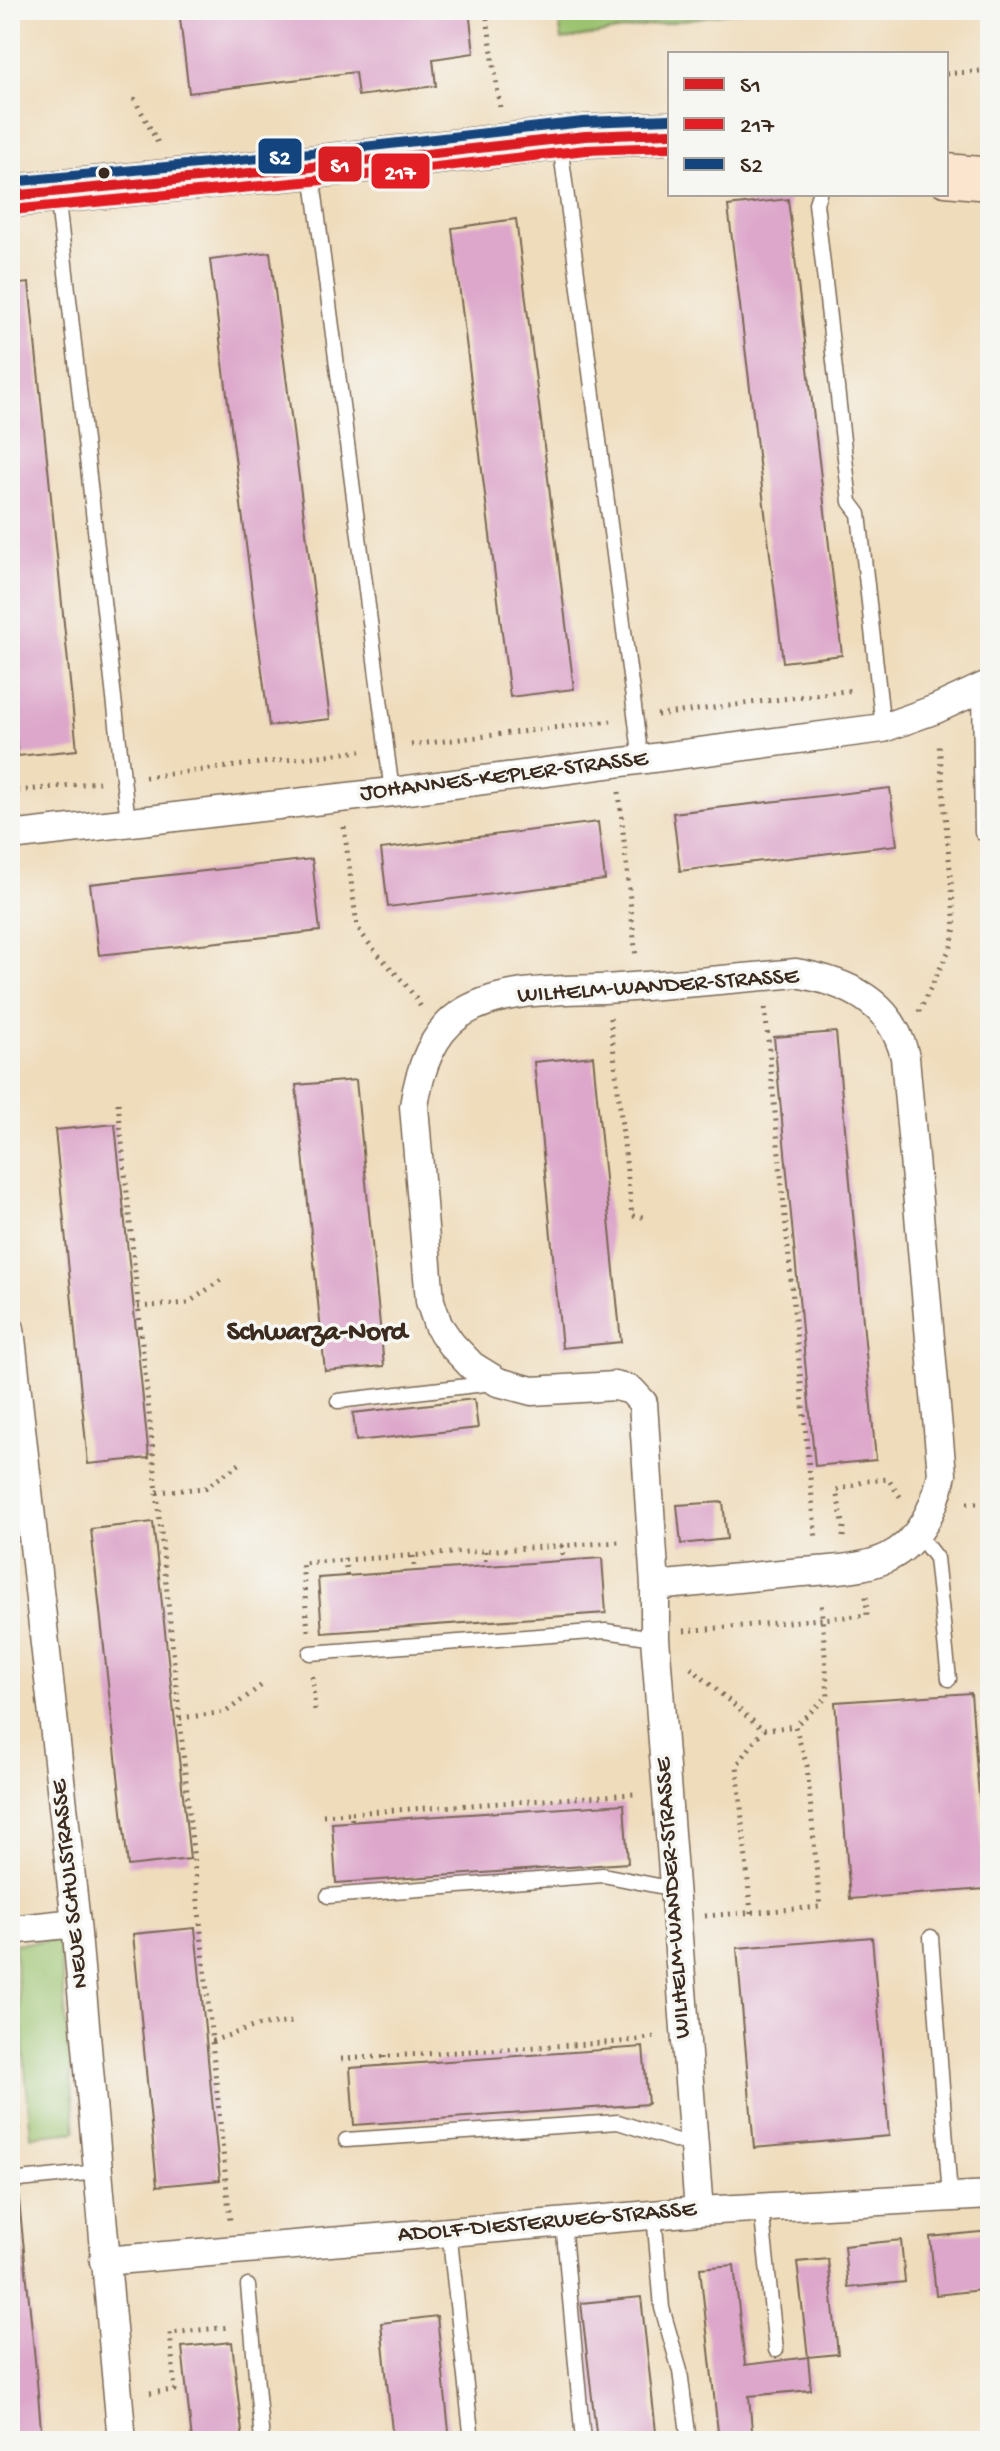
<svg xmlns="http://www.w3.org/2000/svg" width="1000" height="2451" font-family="'Gochi Hand',sans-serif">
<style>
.green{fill:#9bc36f;stroke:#6b7646;stroke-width:2}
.building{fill:#dda7cb}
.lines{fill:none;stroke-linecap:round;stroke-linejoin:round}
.lane-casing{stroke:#7a6855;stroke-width:17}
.street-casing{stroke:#7a6855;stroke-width:31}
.secondary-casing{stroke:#7a6855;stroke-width:45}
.path{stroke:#7a6855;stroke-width:5;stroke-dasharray:2 6;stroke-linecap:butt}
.lane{stroke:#fff;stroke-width:14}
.street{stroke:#fff;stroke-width:28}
.secondary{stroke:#fce5cf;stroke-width:42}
.bus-1-casing{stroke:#f6f6f2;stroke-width:16}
.bus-2-casing{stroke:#f6f6f2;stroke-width:16}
.bus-3-casing{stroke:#f6f6f2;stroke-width:16}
.bus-1{stroke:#da1f24;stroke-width:10}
.bus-2{stroke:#e31e24;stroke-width:10}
.bus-3{stroke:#13447e;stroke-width:10}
.bus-dot{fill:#3b2a1e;stroke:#f6f6f2;stroke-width:3}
.labels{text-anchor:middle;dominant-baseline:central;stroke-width:7;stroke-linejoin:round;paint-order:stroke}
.street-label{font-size:24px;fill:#3b2a1e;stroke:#f6f6f2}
.quarter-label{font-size:28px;font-weight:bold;fill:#3b2a1e;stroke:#f6f6f2}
.line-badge{stroke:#f6f6f2;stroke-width:3}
.badge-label{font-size:22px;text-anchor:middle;font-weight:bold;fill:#fff}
</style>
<rect width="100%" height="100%" fill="#f6f6f2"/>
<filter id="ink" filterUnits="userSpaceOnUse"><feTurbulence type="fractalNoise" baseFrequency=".0125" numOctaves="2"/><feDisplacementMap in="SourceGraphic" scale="16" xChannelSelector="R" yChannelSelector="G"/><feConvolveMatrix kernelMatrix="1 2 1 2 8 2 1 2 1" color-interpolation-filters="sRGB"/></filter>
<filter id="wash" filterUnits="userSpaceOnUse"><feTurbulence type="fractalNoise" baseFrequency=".006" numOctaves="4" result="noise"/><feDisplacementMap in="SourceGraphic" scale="32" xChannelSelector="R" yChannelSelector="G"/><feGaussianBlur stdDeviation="1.8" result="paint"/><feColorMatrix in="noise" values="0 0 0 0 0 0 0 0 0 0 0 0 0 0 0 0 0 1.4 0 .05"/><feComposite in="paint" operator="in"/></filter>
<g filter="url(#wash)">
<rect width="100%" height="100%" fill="#efdcbb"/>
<path class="green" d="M557,10H746L562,40Z
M59,1940L76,2131L31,2136L14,1944Z"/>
<g id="blocks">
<path class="building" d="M179,10H248V14L281,10H469L474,53L433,59L436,86L358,96L355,72L189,93Z
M788,199L842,655L783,662L728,206Z
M516,219L574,689L510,697L452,228Z
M270,252L330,719L269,726L210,260Z
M29,283L77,750L18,756L10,679V285Z
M890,788L897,845L680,871L673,813Z
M598,822L605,880L388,907L381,849Z
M312,859L320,931L99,955L90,884Z
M836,1032L876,1460L815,1466L774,1037Z
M593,1056L621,1342L562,1348L534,1062Z
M356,1080L384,1366L325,1371L296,1085Z
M115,1124L149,1458L88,1464L55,1130Z
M474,1399L478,1428L356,1441L353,1413Z
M723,1502L727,1539L681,1544L677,1505Z
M153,1522L190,1859L128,1866L91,1529Z
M602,1558L606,1613L322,1633L318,1578Z
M971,1693L986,1889L850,1899L835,1702Z
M624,1804L628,1863L336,1883L332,1823Z
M195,1928L220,2180L157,2186L133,1934Z
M872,1937L889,2136L754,2148L737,1948Z
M643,2047L648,2104L354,2125L350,2068Z
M18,2190L36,2370L42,2441H10V2191Z
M990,2231V2289L936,2295L930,2237Z
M901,2240L905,2282L848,2288L844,2246Z
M828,2259L838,2354L808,2357L797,2262Z
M734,2265L745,2365L808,2357L811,2390L749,2396L753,2441H719L700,2268Z
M641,2297L657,2441H597L581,2303Z
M437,2316L450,2441H393L381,2323Z
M232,2342L243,2441H192L182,2347Z"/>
</g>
</g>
<g filter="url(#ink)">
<use href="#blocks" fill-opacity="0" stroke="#7a6855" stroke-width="2"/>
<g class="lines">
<g class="lane-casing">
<path id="lane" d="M560,144L641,760
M312,172L392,792
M57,193L128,822
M819,194L816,203L850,502L859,514L883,728
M980,690L982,833
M338,1401L493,1383
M916,1532L936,1558L949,1679
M310,1653L605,1631L655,1638
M328,1896L603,1875L674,1889
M931,1937L950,2197
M10,2111L12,2129
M346,2140L618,2122L693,2146
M10,2181L97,2172
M761,2207L776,2350
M654,2214L662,2308L680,2371L689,2441
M563,2222L583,2441
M449,2231L472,2441
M248,2286L262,2441"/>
</g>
<g class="street-casing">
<path id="street" d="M10,836L392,792L883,728L936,709L990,684
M10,1329L76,1923L122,2441
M655,1586C704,1581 753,1577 802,1572C827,1570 864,1569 887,1558C919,1543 936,1506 942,1474L905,1057C892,1001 847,982 796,973C737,979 678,984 619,988C568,992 503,985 459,1015C431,1035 419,1073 414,1106L430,1301L438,1325L451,1344L472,1366L498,1382L532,1391L615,1386L631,1390L643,1403L655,1586V1638L699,2211
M10,1930L76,1923
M104,2261L699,2211L990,2195"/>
</g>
<g class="secondary-casing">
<path id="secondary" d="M946,175L990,179
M10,196L312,167L585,136L670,133"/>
</g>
<path class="path" d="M486,10L500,108
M946,74L990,70
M134,98L158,143
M657,715L853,690
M411,745L611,721
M145,777L361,751
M10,792L99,782
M619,792L636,958
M344,827L357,926C375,957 405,977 422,1009
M765,1008L816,1540
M919,1012L951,946L955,927L939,743
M610,1018L632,1216L643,1217
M118,1103L230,2221
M138,1307L188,1303L224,1278
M157,1492L205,1488L242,1462
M967,1503H990
M843,1537L844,1527L836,1491L866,1481L888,1479L901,1498
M562,1545L563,1561
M485,1551L486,1566
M413,1556L415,1571
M347,1576L345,1560L620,1542
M308,1631L302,1563L345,1560
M684,1631L867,1615L866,1596
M691,1668L763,1730L795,1726
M312,1676L315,1711
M180,1718L226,1712L262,1685
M323,1815L351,1813
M352,1820L351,1813L634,1794
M751,1913L737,1765L763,1730
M705,1916L820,1907L807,1766L795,1726L828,1696L821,1601
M212,2041L256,2026L294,2022
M384,2056L385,2065
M341,2059L620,2042L656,2037
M150,2393L175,2390L170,2333L230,2327"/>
<use href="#lane" class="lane"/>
<use href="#street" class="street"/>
<use href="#secondary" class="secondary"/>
<g class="bus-1-casing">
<path id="bus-1" d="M10,196L312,167L585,136L670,133"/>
</g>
<g class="bus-2-casing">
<path id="bus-2" d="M11,210L313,181L586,150L670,147"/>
</g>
<g class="bus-3-casing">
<path id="bus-3" d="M10,182L311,153L583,122L670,119"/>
</g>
<use href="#bus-1" class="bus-1"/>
<use href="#bus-2" class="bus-2"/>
<use href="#bus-3" class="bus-3"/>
</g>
</g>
<circle class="bus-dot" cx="104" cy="173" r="7"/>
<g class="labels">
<g class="street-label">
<text transform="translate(504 777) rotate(-7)">JOHANNES-KEPLER-STRASSE</text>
<text transform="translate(658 987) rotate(-4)">WILHELM-WANDER-STRASSE</text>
<text transform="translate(71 1884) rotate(-96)">NEUE SCHULSTRASSE</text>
<text transform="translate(674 1898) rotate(-94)">WILHELM-WANDER-STRASSE</text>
<text transform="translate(547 2223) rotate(-5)">ADOLF-DIESTERWEG-STRASSE</text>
</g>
<g class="quarter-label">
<text x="317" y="1333">Schwarza-Nord</text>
</g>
</g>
<g class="line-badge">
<rect x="257" y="137" width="46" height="38" rx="8" fill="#13447e"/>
<rect x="317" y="145" width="46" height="38" rx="8" fill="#da1f24"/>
<rect x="370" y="152" width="61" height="38" rx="8" fill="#e31e24"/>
</g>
<g class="badge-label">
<text x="280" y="164">S2</text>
<text x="340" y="172">S1</text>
<text x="400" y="179">217</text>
</g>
<rect width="1000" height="2451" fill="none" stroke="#f6f6f2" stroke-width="40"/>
<rect x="668" y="52" width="280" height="144" fill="#f6f6f2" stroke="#aba49d" stroke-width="2"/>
<rect x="684" y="78" width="40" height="12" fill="#da1f24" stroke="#aba49d" stroke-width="2"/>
<text x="740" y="92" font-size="24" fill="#3b2a1e">S1</text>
<rect x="684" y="118" width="40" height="12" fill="#e31e24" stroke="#aba49d" stroke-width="2"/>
<text x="740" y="132" font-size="24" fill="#3b2a1e">217</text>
<rect x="684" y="158" width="40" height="12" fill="#13447e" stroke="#aba49d" stroke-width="2"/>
<text x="740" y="172" font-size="24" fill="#3b2a1e">S2</text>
</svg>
